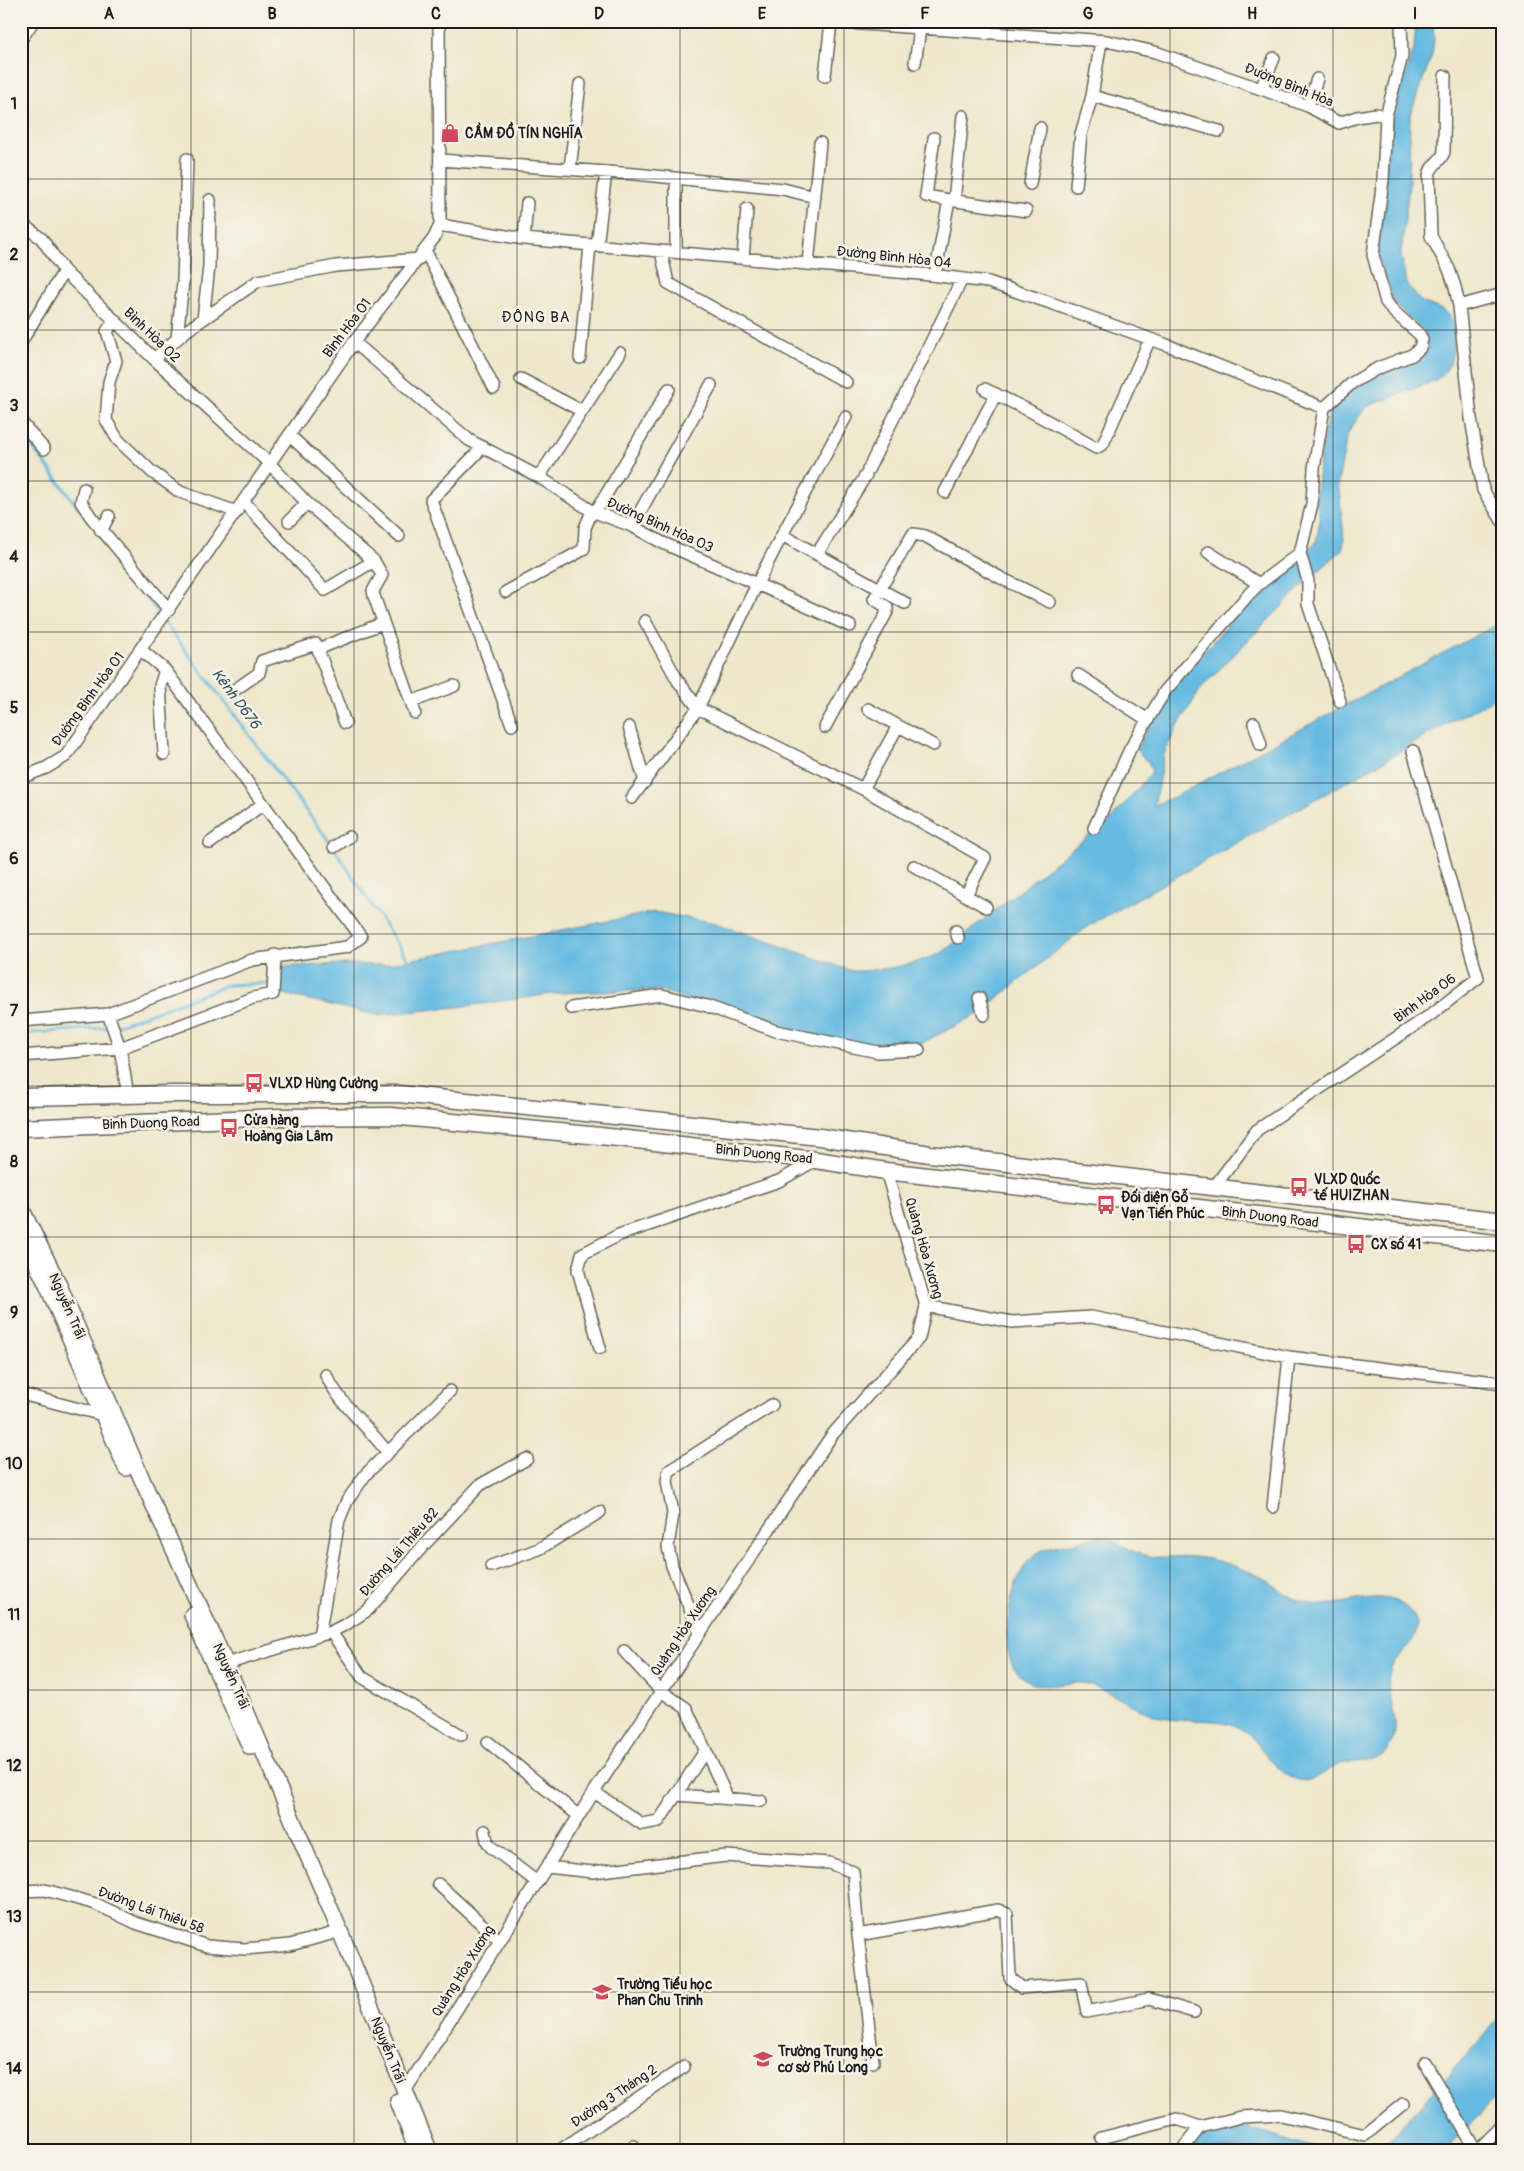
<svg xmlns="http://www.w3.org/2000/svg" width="1524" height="2171" font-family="Pangolin,sans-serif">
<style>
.water{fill:#66bbe2;stroke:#416c7f}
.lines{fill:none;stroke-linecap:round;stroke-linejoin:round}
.stream{stroke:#66bbe2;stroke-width:3}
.minor-casing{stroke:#666359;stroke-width:14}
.major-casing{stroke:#666359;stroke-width:18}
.highway-casing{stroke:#666359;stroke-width:19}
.minor{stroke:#fff;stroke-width:11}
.major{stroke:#fff;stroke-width:15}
.highway{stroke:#fff;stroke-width:16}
.grid{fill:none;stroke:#1c1c1c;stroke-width:1;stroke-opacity:0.55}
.labels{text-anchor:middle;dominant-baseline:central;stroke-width:5;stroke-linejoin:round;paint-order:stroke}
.street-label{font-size:14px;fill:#1c1c1c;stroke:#f7f3e8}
.poi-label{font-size:14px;font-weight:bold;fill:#1c1c1c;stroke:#f7f3e8;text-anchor:start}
.neighbourhood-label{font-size:15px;letter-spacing:1px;fill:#1c1c1c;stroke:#f7f3e8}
.water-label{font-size:15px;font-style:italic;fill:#365461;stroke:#f7f3e8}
.neatline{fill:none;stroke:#1c1c1c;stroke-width:2}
.grid-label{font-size:16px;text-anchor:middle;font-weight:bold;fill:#1c1c1c}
</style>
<rect width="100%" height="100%" fill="#f7f3e8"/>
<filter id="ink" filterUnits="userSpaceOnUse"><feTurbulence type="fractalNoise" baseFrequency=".02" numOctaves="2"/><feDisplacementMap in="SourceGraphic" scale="10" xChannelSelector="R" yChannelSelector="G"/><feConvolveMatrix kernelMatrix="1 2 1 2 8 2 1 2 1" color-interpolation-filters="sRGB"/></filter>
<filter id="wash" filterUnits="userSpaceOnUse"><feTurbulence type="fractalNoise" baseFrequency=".0096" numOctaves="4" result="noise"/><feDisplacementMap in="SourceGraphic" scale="20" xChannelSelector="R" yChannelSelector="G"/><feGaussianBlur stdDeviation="1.12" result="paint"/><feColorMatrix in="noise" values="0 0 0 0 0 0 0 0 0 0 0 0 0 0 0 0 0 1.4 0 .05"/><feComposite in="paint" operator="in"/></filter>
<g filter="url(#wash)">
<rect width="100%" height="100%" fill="#eee7cb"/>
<path class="water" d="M1416,21H1433L1434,40L1432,55L1410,115L1409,184L1401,254L1406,283L1420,301L1442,310L1449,315L1454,325V345L1450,364L1445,372L1436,380L1366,407L1348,432L1338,482L1343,527L1344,543L1341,551L1302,586L1202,687L1177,727L1164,754L1154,805L1174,797L1503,621V694L1439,728L1386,760L1088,926L976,1015L916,1046L878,1048L775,1027L660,990L559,993L467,1006L376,1015L274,992L272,967L349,964L383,965L655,912L716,923L852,971C883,971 915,965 943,952L1097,829L1107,824L1152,772L1149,763L1136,750L1168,692L1263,586L1316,543L1320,519L1316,496L1320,457L1327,420L1335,404L1357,387L1386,372L1417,361L1428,349L1425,332L1395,305L1377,254L1392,115L1414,49Z
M1098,1535C1116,1539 1130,1553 1148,1556C1162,1559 1177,1555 1192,1557C1213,1558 1236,1566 1255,1574C1276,1583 1287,1600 1312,1604C1343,1610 1380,1584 1408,1609C1433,1632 1400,1649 1391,1669C1381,1694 1404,1719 1391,1744C1380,1765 1365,1760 1345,1763C1334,1765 1325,1773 1316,1778C1290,1790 1269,1758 1255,1741C1232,1711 1195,1725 1163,1718C1136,1711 1114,1692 1088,1684C1070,1679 1050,1690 1034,1684C1029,1682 1019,1675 1016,1671C1001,1653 1008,1601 1017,1581C1030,1551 1041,1548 1072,1543C1080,1542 1089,1538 1098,1535Z
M1503,2014V2091L1445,2150H1375L1391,2139Z
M1245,2127L1322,2150H1195L1199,2134L1218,2128Z"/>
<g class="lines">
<path class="stream" d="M21,432L78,507
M101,538L332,845
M335,850L411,964
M21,1034L113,1027L228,985L271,983"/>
</g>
</g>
<g filter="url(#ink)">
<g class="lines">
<g class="minor-casing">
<path id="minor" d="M819,21L1107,41L1155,52L1261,89L1308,106L1339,123L1357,117L1376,114L1386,116L1402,56L1401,21
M986,34L988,21
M915,63L920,29
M825,76L831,22
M1445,76L1444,152C1441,162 1430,165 1429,176L1431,236L1449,269L1455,287L1459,306L1503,294
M1261,89L1274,58
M1092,96L1219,131
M1308,106L1317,79
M934,138L926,196L949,200
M440,160L635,174L783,189L815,197
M570,169L580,84
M1030,184L1040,128
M1076,186L1081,134L1092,96L1101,41
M676,187V252
M954,201L963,116
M21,223L42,239L64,271L154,359L269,463L307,503L374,561
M440,225L524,239L931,275L988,282L1051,303L1167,345L1324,408
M524,239L527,203
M597,246L606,172
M425,250L494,388
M661,251L668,283L846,382
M743,258L747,209
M808,264L820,143
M935,275L949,200L1026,211
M1459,306L1471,418L1483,490L1503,522
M203,319L209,267L210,200
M115,320L107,331L116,361L109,382L106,420L118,440L152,472L180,492L237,512
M177,338L183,282L187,159
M21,342L64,271
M354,342L469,440L539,477L592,511L632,526L663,543L757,584L698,708L632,798
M580,358L590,245
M154,359L186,331L258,281L336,266L419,259
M521,379L582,411
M985,389L1030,411L1096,448L1103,444L1150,339
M21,422L44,449
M289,435L399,536
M483,447L431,500L512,725
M868,470L962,279
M539,477L620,353
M84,489L81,502L91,517L169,610
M945,492L996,394
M244,502L325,590L374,561L382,575L373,591L374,596L415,713
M595,513L669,389
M289,521L307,503
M632,526L711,385
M101,531L109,516
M782,535L846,417
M1208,552L1259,584
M1300,553L1308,581V604L1340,701
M817,554L866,475
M506,592L581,551L584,548L585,528L592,511
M645,621L678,681L698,708L863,789L985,858L966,895
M850,626L757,584L782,535L905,603
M318,649L383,623
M1078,675L1148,720
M236,689L259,673L262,661L316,644L345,723
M411,702L454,686
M868,709L933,745
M1254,723L1261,745
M629,727L645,782
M825,727L887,612V607L874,599L913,534L925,536L1001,578L1050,602
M164,754L160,686L165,670
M21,778L46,768L66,756L354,342L434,238L440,225L439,21
M863,789L898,726
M1094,828L1130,749L1165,691L1249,594L1259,584L1300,553L1312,504L1314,468L1324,408L1352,383L1378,368L1412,355L1420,348L1422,339L1419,334L1394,312L1386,302L1373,255L1383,180L1386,116
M210,843L263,804
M334,847L349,837
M914,866L986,907
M956,931L958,938
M979,998L984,1015
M571,1008L662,995L707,1006L776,1031L878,1052L919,1050
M108,1014L120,1048L128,1095
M21,1021L108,1014L252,960L347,947L361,937L165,670L141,650
M21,1056L120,1048L253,998L273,994L275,955
M1214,1187L1257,1130L1429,1016L1478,978L1413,751
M926,1306L1012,1322L1091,1317L1289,1357L1503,1383
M600,1348L578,1270L582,1254L619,1235L779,1181L816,1160
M326,1375C341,1406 368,1426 388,1453
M21,1394L107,1416
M1273,1507L1289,1357
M491,1566L539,1549L600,1512
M331,1632L362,1677L461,1735
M700,1633L672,1566L668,1547L673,1513L667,1481L669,1471L772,1405
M319,1636L339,1520L347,1501L366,1474L450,1391
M624,1651L661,1691L686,1708L728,1799
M226,1664L331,1632L348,1623L368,1610L423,1546L480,1485L527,1459
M488,1742L579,1816
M594,1792L642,1824L659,1821L705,1751
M676,1795L761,1801
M485,1831L487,1841L491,1847L537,1882
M547,1867L593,1872L726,1856L829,1863L853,1872L858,1935L873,2062
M438,1884L500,1941
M21,1891L45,1890L96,1904L136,1923L207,1946L244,1949L290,1945L331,1934
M858,1935L998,1910L1007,1914L1010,1978L1022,1988L1081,1983L1087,2012L1149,1999L1194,2012
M1425,2063L1476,2150
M402,2096L594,1792L832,1435L919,1338L926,1306L886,1171
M1101,2138L1177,2119L1200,2127
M634,2146L635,2150
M560,2150L684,2067
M1182,2150L1200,2127L1241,2117L1281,2115L1365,2135L1403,2104
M1478,2150L1503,2125"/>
</g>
<g class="major-casing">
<path id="major" d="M21,36L31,21
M21,1208L58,1283L144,1484L226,1664L342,1936L429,2150
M21,1232L47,1285L126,1468
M192,1615L250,1747
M398,2101L417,2150"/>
</g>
<g class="highway-casing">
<path id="highway" d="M21,1097L172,1094H399L820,1137L930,1154L1503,1221
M21,1128L280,1117L391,1116L600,1136L816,1160L886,1171L1503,1244"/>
</g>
<use href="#minor" class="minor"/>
<use href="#major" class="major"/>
<use href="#highway" class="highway"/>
</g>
</g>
<path class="grid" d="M191,21V2150M354,21V2150M517,21V2150M680,21V2150M844,21V2150M1007,21V2150M1170,21V2150M1333,21V2150M21,179H1503M21,330H1503M21,481H1503M21,632H1503M21,783H1503M21,934H1503M21,1086H1503M21,1237H1503M21,1388H1503M21,1539H1503M21,1690H1503M21,1841H1503M21,1992H1503"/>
<defs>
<g id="shop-bare" transform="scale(1.5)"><path d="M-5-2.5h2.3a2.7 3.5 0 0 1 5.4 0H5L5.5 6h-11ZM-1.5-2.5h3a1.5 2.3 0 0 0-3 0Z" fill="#d1495b" stroke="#f7f3e8" stroke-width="2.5" paint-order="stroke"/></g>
<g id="bus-bare" transform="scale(1.5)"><path d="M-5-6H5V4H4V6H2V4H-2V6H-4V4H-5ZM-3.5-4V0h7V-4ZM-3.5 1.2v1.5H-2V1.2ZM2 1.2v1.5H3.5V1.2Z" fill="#d1495b" stroke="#f7f3e8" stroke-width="2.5" paint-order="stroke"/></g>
<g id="school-bare" transform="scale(1.5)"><path d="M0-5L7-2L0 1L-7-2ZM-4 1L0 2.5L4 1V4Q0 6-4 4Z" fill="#d1495b" stroke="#f7f3e8" stroke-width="2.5" paint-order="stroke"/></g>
</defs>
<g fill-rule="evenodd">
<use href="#shop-bare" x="450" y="133"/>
<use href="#bus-bare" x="254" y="1083"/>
<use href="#bus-bare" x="229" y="1128"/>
<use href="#bus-bare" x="1299" y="1187"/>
<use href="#bus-bare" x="1106" y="1205"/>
<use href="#bus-bare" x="1356" y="1244"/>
<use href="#school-bare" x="602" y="1992"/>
<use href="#school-bare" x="763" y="2059"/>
</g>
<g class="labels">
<g class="street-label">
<text transform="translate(1289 85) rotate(22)">Đường Bình Hòa</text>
<text transform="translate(894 257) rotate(6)">Đường Bình Hòa 04</text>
<text transform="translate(347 328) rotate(-53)">Bình Hòa 01</text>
<text transform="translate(152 335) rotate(44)">Bình Hòa 02</text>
<text transform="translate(660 525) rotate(24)">Đường Bình Hòa 03</text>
<text transform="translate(88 699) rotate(-54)">Đường Bình Hòa 01</text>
<text transform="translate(1425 998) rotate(-36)">Bình Hòa 06</text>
<text transform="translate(151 1123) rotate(-2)">Binh Duong Road</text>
<text transform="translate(764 1154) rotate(6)">Binh Duong Road</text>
<text transform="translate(1270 1217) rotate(7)">Binh Duong Road</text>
<text transform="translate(924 1248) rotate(74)">Quảng Hòa Xương</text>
<text transform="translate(67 1306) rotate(66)">Nguyễn Trãi</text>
<text transform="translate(399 1552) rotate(-49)">Đường Lái Thiêu 82</text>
<text transform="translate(683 1631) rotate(-56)">Quảng Hòa Xương</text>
<text transform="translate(231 1676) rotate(66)">Nguyễn Trãi</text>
<text transform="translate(151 1910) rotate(20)">Đường Lái Thiêu 58</text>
<text transform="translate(463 1971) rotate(-58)">Quảng Hòa Xương</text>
<text transform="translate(388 2050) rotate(68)">Nguyễn Trãi</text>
<text transform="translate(614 2096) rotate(-34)">Đường 3 Tháng 2</text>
</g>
<g class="poi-label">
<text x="465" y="133">CẦM ĐỒ TÍN NGHĨA</text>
<text x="269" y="1083">VLXD Hùng Cường</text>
<text x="244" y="1120">Cửa hàng<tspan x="244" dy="16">Hoàng Gia Lâm</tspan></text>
<text x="1314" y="1179">VLXD Quốc<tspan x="1314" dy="16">tế HUIZHAN</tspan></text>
<text x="1121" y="1197">Đối diện Gỗ<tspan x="1121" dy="16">Vạn Tiến Phúc</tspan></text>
<text x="1371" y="1244">CX số 41</text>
<text x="617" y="1984">Trường Tiểu học<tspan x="617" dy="16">Phan Chu Trinh</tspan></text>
<text x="778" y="2051">Trường Trung học<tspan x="778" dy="16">cơ sở Phú Long</tspan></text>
</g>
<g class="neighbourhood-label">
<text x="536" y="317">ĐÔNG BA</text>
</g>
<g class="water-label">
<text transform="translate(236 699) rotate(53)">Kênh D676</text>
</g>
</g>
<rect width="1524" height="2171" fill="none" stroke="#f7f3e8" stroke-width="55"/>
<rect x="28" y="28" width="1468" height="2116" class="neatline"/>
<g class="grid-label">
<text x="109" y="19">A</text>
<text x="272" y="19">B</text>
<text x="436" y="19">C</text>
<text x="599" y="19">D</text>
<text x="762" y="19">E</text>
<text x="925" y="19">F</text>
<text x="1088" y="19">G</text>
<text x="1252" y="19">H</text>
<text x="1415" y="19">I</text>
<text x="14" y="109">1</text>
<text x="14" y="260">2</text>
<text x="14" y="411">3</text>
<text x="14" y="562">4</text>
<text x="14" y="713">5</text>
<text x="14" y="864">6</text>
<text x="14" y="1016">7</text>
<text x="14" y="1167">8</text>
<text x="14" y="1318">9</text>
<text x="14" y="1469">10</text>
<text x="14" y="1620">11</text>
<text x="14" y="1771">12</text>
<text x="14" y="1922">13</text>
<text x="14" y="2074">14</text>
</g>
</svg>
